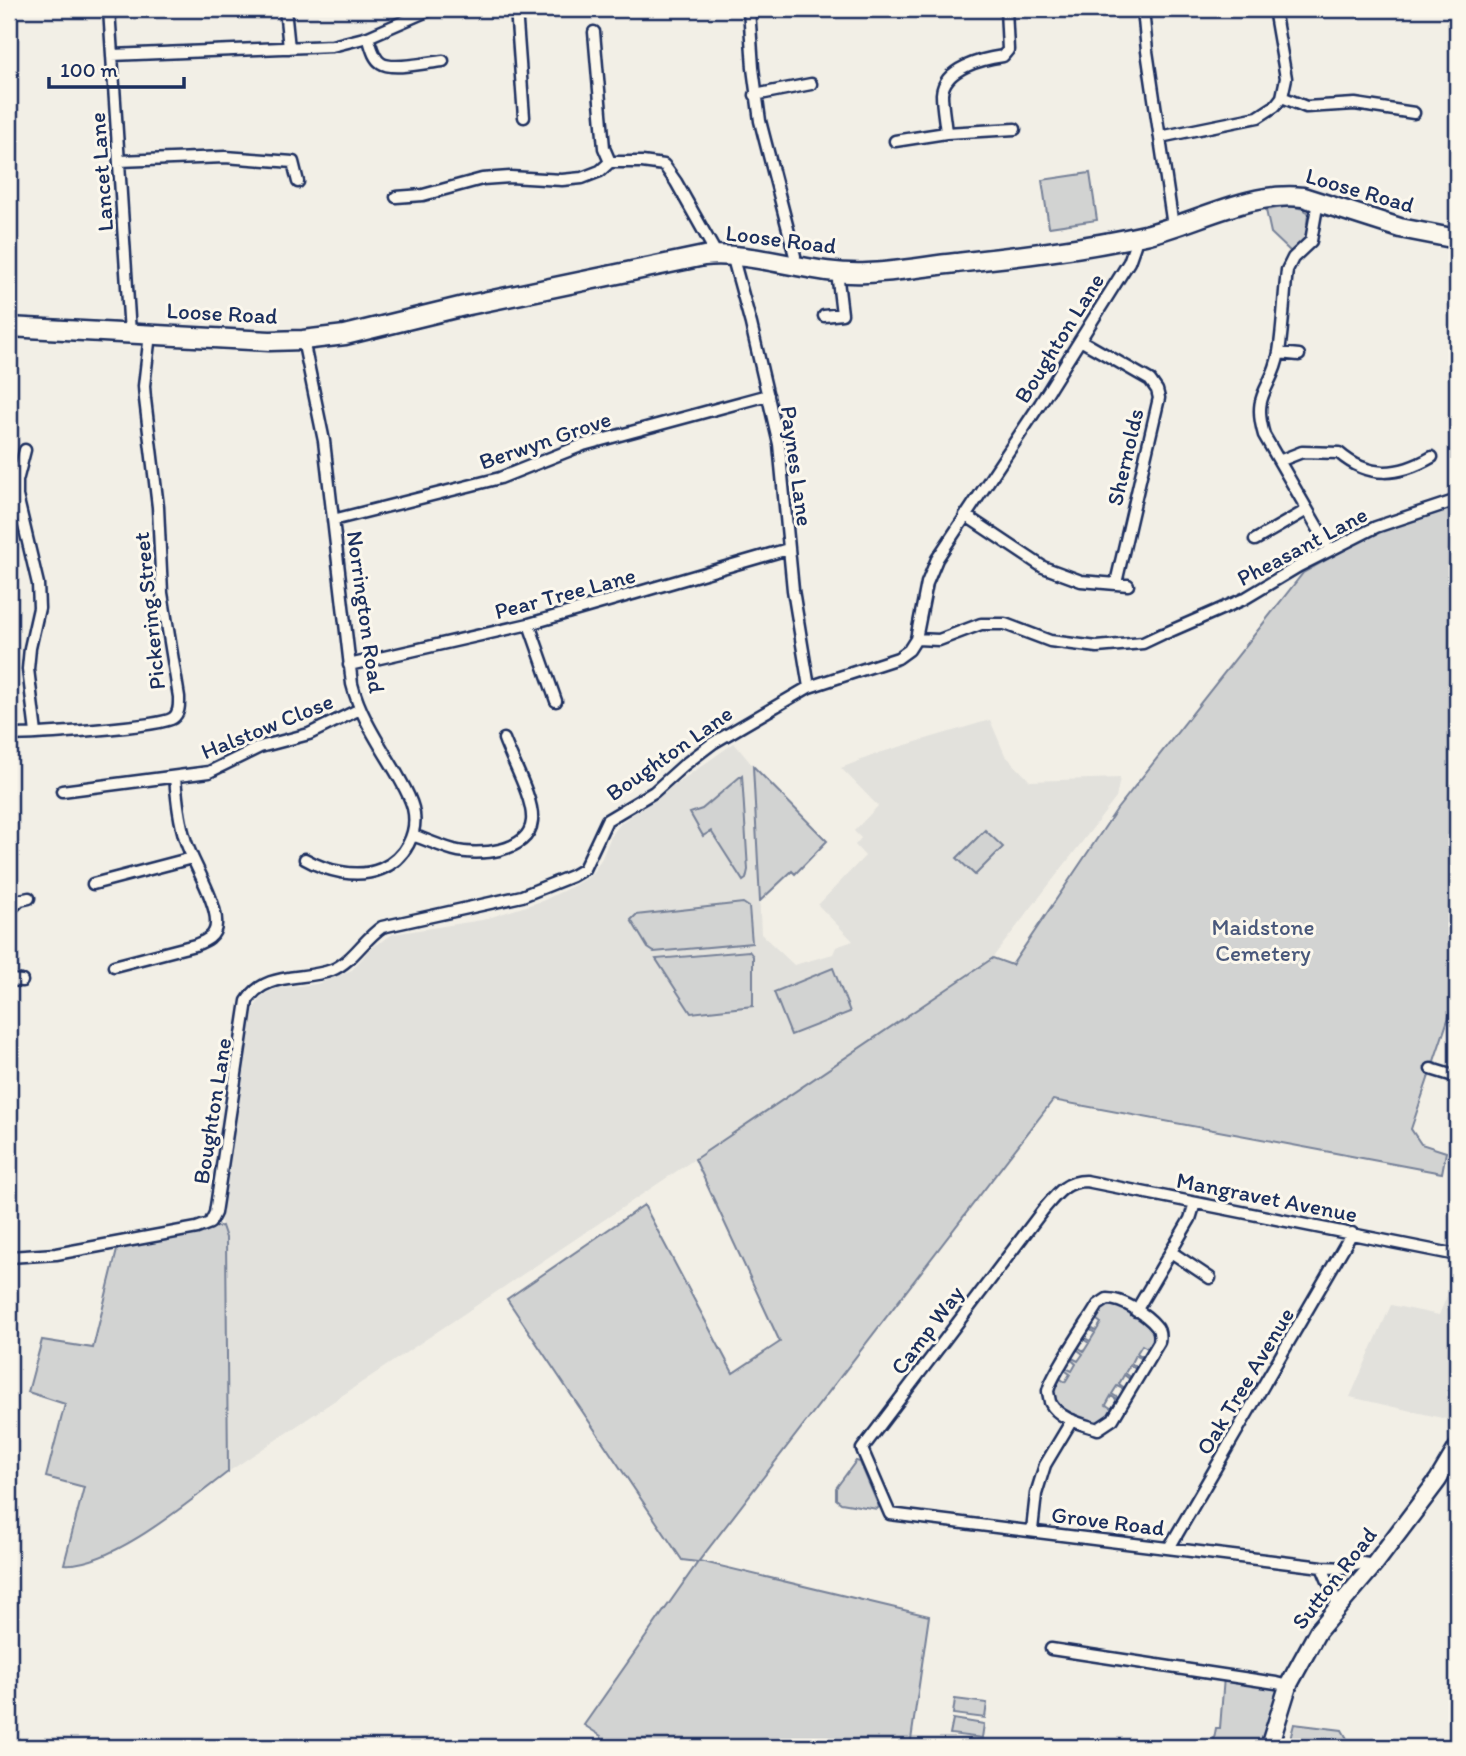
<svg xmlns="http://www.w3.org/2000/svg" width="1466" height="1756" font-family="Itim,sans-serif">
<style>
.built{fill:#e2e1dc}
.green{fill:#d2d3d2;stroke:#768198;stroke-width:2}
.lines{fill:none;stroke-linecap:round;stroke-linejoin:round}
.minor-casing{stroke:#1b2f5e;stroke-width:15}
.primary-casing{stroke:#1b2f5e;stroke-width:21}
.trunk-casing{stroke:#1b2f5e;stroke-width:23}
.minor{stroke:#fbf7ec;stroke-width:10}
.primary{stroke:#fbf7ec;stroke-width:16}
.trunk{stroke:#fbf7ec;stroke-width:18}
.labels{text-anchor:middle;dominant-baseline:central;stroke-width:6;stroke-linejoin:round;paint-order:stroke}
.street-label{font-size:23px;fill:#1b2f5e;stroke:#fbf7ec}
.park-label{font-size:23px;fill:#49587b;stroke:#fbf7ec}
</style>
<rect width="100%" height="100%" fill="#f2efe6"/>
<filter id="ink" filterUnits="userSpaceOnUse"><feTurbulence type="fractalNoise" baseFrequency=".0143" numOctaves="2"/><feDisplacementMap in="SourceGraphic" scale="14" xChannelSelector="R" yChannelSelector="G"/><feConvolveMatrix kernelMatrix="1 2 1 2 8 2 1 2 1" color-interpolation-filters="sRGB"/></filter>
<g filter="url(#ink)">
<path class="built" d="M9,58H12L15,136H9Z
M990,720L1005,755L1030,781L1120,778L1116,798L990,961L228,1472L226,1238L219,1216L229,1123L254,1008L263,995L278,988L317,984L352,970L370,949L393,934L482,920L542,901L573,886L591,875L602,858L611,836L621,823L734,743L753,766L761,934L794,965L833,954L836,947L853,941L818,905L865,856L855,845L861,838L854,831L878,806L841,768L879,753Z
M1457,1272V1414L1455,1421L1350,1397L1391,1305L1439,1315Z"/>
<path class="green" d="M1090,173L1097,220L1049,227L1042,180Z
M1289,206L1304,209L1308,214L1307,223H1311L1303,246L1292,253L1271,233L1266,210Z
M1457,504V993L1411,1129L1421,1144L1446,1152L1442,1173L1053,1100L699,1561L929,1616L910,1747H603L601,1736L584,1725L698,1562L682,1560L507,1299L644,1205L733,1373L780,1342L695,1159L993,958L1012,965L1117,809L1303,573L1378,531Z
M753,766L827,841L795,874L792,871L760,901Z
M742,775L748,870L746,879L743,881L711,831L703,836L690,813L702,809Z
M985,830L1003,847L975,875L957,858Z
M743,903L749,907L752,943L654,952L648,948L631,920L636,915Z
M749,951L753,956V1006L691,1013L656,959Z
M833,968L850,1012L791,1035L774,992Z
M222,1226L226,1238L228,1472C191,1500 111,1568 64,1564L84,1487L46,1477L65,1404L28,1392L42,1340L93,1348L118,1246Z
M1114,1302C1133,1311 1166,1322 1149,1349L1142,1345L1137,1353L1144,1358L1143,1359L1135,1355L1131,1363L1138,1368L1137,1370L1130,1365L1125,1373L1132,1378L1131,1380L1124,1375L1119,1384L1126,1389L1125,1390L1117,1386L1112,1394L1120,1399L1119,1401L1111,1396L1106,1405L1114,1410C1103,1430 1087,1422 1072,1413C1065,1409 1058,1406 1055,1399C1052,1391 1055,1384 1058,1377L1065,1382L1070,1374L1063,1369L1064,1367L1072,1371L1076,1364L1069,1358L1070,1357L1078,1361L1083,1354L1075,1348L1076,1346L1084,1351L1089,1343L1081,1338L1082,1336L1090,1341L1095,1333L1087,1328L1088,1326L1096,1331L1101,1323L1093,1317L1102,1306Z
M856,1461L860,1462L879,1507L877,1509L841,1503L836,1499V1488Z
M1224,1677L1278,1688L1280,1693L1262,1747H1216L1214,1739L1216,1728H1220Z
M955,1699L987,1703L985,1718L953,1714Z
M953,1719L984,1724L982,1738L950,1734Z
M1294,1724L1342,1730L1352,1747H1288Z"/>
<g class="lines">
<g class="minor-casing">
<path id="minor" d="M109,9L130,333
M285,9L289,48
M516,9L524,117
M749,9L753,68L760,121L795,256L793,266
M1143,9L1147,51L1173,226
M594,32L604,148L610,162
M368,37C371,45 373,58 381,63C392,71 429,62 443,61
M112,55L332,46L368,37L432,9
M755,95L811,84
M1282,97L1306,107L1355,104L1414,113
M946,133C945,121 942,107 942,94C944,68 982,59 1003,56L1008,50L1006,9
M1160,137L1258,117L1275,106L1282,97L1286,78L1274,9
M895,141L946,133L1015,129
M119,161L225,157L293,162L298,182
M610,162H642L664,165L676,182L717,255
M396,197L423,195L482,179L510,177L562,180L582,178L600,171L610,162
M1318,201L1311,241L1293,258L1287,270C1284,296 1283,327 1279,352C1273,390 1251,391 1264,435L1326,542
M732,255L751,324L779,444L793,590L809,687
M824,316L842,314L837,272
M303,340L324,441L352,684C360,716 380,745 397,774C403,785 410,796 413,808C419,833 405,859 381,869C357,879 326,871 305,859
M1080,340L1150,380L1157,390L1159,398L1116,583
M1279,353L1299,355
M25,450L17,481V496L38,584L39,608L30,648L28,669L36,733
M1279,461L1302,452L1339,453C1369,479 1399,476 1432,457
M965,515L1043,567L1081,581L1128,585
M333,520L500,478L583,445L768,395
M1255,540L1307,510
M529,624L556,701
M1166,633L1244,599L1299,566L1376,527L1457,500
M916,639L939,640L981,624H1005L1050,641L1097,647L1143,643L1162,634
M349,665L529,624L788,549
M9,735C31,735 161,727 173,718C180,713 179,704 179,697L162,593L158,507L145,399L144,386L150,334
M62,791L209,772L260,747L309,734L360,709
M413,835C426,840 440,846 454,850C477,856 529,853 532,821C534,799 512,761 504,739
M93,884L192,858
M9,911L20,900L29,898
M114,966L195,945C205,941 216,937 216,924C218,904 193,863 186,842C179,821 177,799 175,778
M9,980L22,981
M1431,1069L1457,1077
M1171,1252L1210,1278
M9,1257L56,1254L197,1228L210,1223L215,1213L247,1001C265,971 303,981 332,970C352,962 364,939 382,927L522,896L572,876L584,869L607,820L654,792L684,765L713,743L809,687L898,658L909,650L916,639L927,583L937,559L1040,404L1129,262L1135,245V237
M1107,1299C1123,1299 1146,1314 1156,1326C1160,1330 1160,1336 1159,1342L1113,1419L1098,1429C1082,1424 1058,1419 1050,1402C1050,1401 1048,1393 1048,1391C1051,1375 1088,1322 1098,1305Z
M1136,1311L1190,1219L1195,1203
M1032,1530L1036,1494L1045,1465L1072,1420
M1169,1548L1352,1233
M1374,1565L1362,1563L1346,1568L1322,1567L890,1514L862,1449L1043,1210C1056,1195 1065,1181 1086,1181L1457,1255
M1322,1567L1338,1605
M1051,1649L1276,1683L1288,1686"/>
</g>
<g class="primary-casing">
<path id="primary" d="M1269,1747L1288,1686L1318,1631L1374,1565L1438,1480L1457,1448"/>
</g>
<g class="trunk-casing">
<path id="trunk" d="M9,327L270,341L303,340L345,335L464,306L704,256C758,251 812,276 867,273C896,272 927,266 956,263C1019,256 1083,249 1145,235C1196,223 1249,191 1303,197L1400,228L1457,239"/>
</g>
<use href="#minor" class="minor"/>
<use href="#primary" class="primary"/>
<use href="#trunk" class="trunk"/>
</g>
</g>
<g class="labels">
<g class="street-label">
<text transform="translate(101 172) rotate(-94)">Lancet Lane</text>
<text transform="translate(1360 190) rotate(16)">Loose Road</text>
<text transform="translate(781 239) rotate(7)">Loose Road</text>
<text transform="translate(222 313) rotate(3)">Loose Road</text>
<text transform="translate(1059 338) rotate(-58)">Boughton Lane</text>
<text transform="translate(545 440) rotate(-19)">Berwyn Grove</text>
<text transform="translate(1125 457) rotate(-77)">Shernolds</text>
<text transform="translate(797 466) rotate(82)">Paynes Lane</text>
<text transform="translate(1302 546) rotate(-28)">Pheasant Lane</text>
<text transform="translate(565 593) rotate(-15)">Pear Tree Lane</text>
<text transform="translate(149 611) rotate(-96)">Pickering Street</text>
<text transform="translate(366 612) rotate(82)">Norrington Road</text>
<text transform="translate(267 726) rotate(-22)">Halstow Close</text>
<text transform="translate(669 753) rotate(-35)">Boughton Lane</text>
<text transform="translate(212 1111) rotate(-81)">Boughton Lane</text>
<text transform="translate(1267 1197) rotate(11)">Mangravet Avenue</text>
<text transform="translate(927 1330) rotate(-53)">Camp Way</text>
<text transform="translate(1245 1381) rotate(-59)">Oak Tree Avenue</text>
<text transform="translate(1108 1521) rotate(7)">Grove Road</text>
<text transform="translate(1334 1578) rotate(-52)">Sutton Road</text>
</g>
<g class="park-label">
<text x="1263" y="927">Maidstone<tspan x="1263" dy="26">Cemetery</tspan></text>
</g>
</g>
<rect width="1466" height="1756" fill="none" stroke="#fbf7ec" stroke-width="35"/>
<rect x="18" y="18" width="1431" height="1721" fill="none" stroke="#1b2f5e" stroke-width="2.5" filter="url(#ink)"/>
<path d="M49 77v10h135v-10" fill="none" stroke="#1b2f5e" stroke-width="3.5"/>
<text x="60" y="77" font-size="21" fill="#1b2f5e" stroke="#fbf7ec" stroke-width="5" paint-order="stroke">100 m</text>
</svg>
